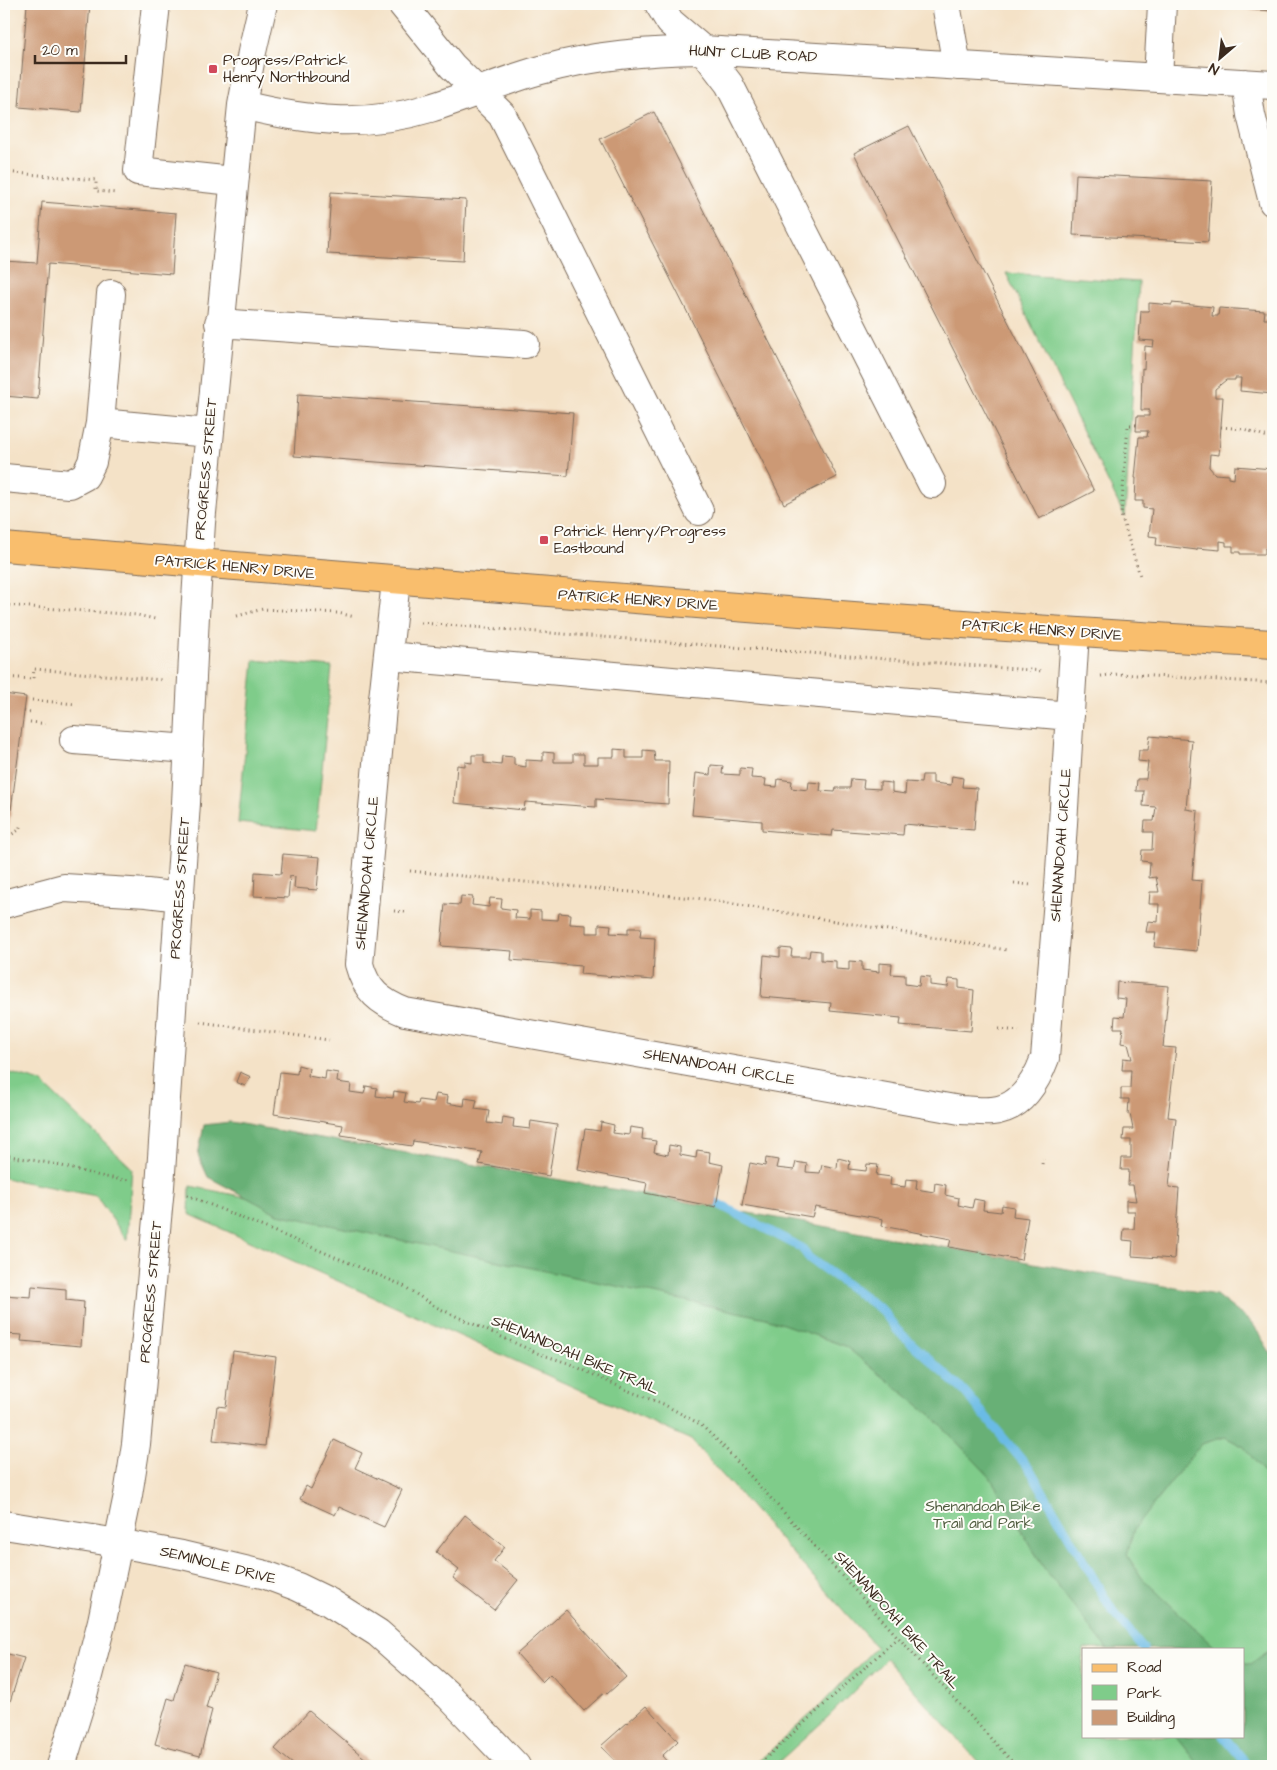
<svg xmlns="http://www.w3.org/2000/svg" width="1277" height="1770" font-family="'Architects Daughter',sans-serif">
<style>
.green{fill:#7fcc8a;stroke:#5d7b54;fill-rule:evenodd}
.forest{fill:#67b076;stroke:#516d4a}
.lines{fill:none;stroke-linecap:round;stroke-linejoin:round}
.stream{stroke:#6abbe5;stroke-width:9}
.building{fill:#cc9975}
.minor-casing{stroke:#7c6a59;stroke-width:30}
.major-casing{stroke:#7c6a59;stroke-width:30}
.path{stroke:#7c6a59;stroke-width:3;stroke-dasharray:1 4;stroke-linecap:butt}
.minor{stroke:#fff;stroke-width:28}
.major{stroke:#f9be6d;stroke-width:28}
.poi-dot{fill:#d1495b;stroke:#fdfcf7;stroke-width:2}
.labels{text-anchor:middle;dominant-baseline:central;stroke-width:4;stroke-linejoin:round;paint-order:stroke}
.street-label{font-size:15px;fill:#3b2a1e;stroke:#fdfcf7}
.poi-label{font-size:15px;fill:#3b2a1e;stroke:#fdfcf7;text-anchor:start}
.park-label{font-size:15px;fill:#4f5b3e;stroke:#fdfcf7}
</style>
<rect width="100%" height="100%" fill="#fdfcf7"/>
<filter id="ink" filterUnits="userSpaceOnUse"><feTurbulence type="fractalNoise" baseFrequency=".02" numOctaves="2"/><feDisplacementMap in="SourceGraphic" scale="10" xChannelSelector="R" yChannelSelector="G"/><feConvolveMatrix kernelMatrix="1 2 1 2 8 2 1 2 1" color-interpolation-filters="sRGB"/></filter>
<filter id="wash" filterUnits="userSpaceOnUse"><feTurbulence type="fractalNoise" baseFrequency=".0096" numOctaves="4" result="noise"/><feDisplacementMap in="SourceGraphic" scale="20" xChannelSelector="R" yChannelSelector="G"/><feGaussianBlur stdDeviation="1.12" result="paint"/><feColorMatrix in="noise" values="0 0 0 0 0 0 0 0 0 0 0 0 0 0 0 0 0 1.4 0 .05"/><feComposite in="paint" operator="in"/></filter>
<g filter="url(#wash)">
<rect width="100%" height="100%" fill="#f4e2c7"/>
<path class="green" d="M1006,273L1139,282L1125,517Z
M254,660L332,667L316,831L238,823Z
M4,1071L41,1082L132,1168L127,1240L96,1196L4,1178Z
M190,1186L1236,1394L1273,1451V1766H982L886,1659L829,1716L774,1766H753L820,1706L876,1647L691,1440L189,1214ZM1083,1649H1243V1736H1083Z"/>
<path class="forest" d="M230,1122L1216,1295L1253,1324L1273,1357V1484L1244,1447L1225,1437L1201,1444L1134,1529L1127,1555L1142,1578L1217,1649H1107L1045,1570L990,1477L932,1416L845,1346L766,1318L278,1214L208,1177L198,1155L204,1125Z
M1273,1648V1766H1199L1175,1736H1243V1662L1250,1664Z"/>
<g class="lines">
<path class="stream" d="M707,1198L802,1248L809,1258L882,1310L897,1330L965,1392L1031,1471L1112,1610L1144,1649
M1223,1736L1249,1766"/>
</g>
<g id="blocks">
<path class="building" d="M27,4H90L81,112L19,107Z
M1243,4H1273V11L1243,9Z
M654,112L837,477L784,504L600,139Z
M909,126L1094,491L1039,519L854,153Z
M1076,174L1212,181L1208,242L1073,235Z
M331,192L466,200L463,261L327,254Z
M42,202L176,213L172,274L48,264L38,399L4,396V261L37,263Z
M1149,303L1172,305V303L1213,307L1212,316H1218L1219,308L1265,311L1264,319H1270L1271,311H1273V394L1240,391L1241,378H1235V380H1226L1215,389V397H1223L1219,455L1210,454L1209,467L1215,474L1229,475V478L1234,479L1235,466L1273,469V549L1265,548V554H1240V552H1233V546H1226V542L1220,541V550L1197,548V550L1156,545L1157,537L1149,536L1152,509L1143,508V501H1135L1136,478H1135L1139,437H1147L1148,431H1136L1137,416H1149V410H1141L1142,368L1144,369L1145,346L1153,347L1154,341L1139,340L1141,311H1149Z
M298,394L573,413L568,476L294,456Z
M4,694L26,697L8,833H4Z
M1150,736L1192,740L1186,809L1198,811L1192,880L1202,881L1197,951L1154,947L1156,932H1146L1148,921L1158,922L1159,904H1149L1150,892H1159L1156,877L1149,878L1150,862L1141,861L1142,850H1152L1153,832H1144L1145,821H1154L1156,807L1143,806L1144,791H1136L1137,779H1146L1148,762L1138,761L1139,750H1148Z
M614,749L626,750V758H643V750L654,751L655,761H669L668,804L596,799V807L525,802L524,810L454,803L457,765L465,766V762L472,763V755H484V763L501,765L502,756L514,757V765L526,767V760L543,761V752L554,753V762H573V754H584V764H598V757H614Z
M711,765L723,766L722,774L740,775V768L752,769L751,778L766,779L765,786L777,787L778,779L792,781L791,788L808,790L809,782L821,783L820,791L835,792L836,788H850L851,779L864,780L863,788L880,789V782L892,783V792L905,794L906,782L921,783L922,775H933V783L951,785L952,776L963,778L962,787L977,788L974,830L904,824L903,835L833,830L832,836L762,830V821L692,815L696,773L710,775Z
M283,854L320,857L317,890L294,888L295,877L290,876L288,898L254,896L255,872L281,874Z
M461,896L473,897L472,905L489,907L490,898L502,899L501,908L516,910L515,918L530,919V910L541,911V919L558,920L559,913L571,914L570,924L586,925V933H599V924L611,925L610,933L628,934V928H641L640,937L655,938L653,980L580,974L581,966L511,960L512,951L441,946L445,904L460,905Z
M780,948L792,949L791,957H809L810,950L821,951V960L836,961V969L849,970V961L862,962V970L879,972V963L892,964L891,974L905,975V984L919,986L920,976L930,977V985L948,987L949,979L959,980V988L974,990L971,1031L900,1025L901,1018L830,1011L831,1003L761,997L764,955L780,957Z
M1117,982L1169,986L1163,1047L1176,1048L1168,1117L1176,1118L1169,1187L1179,1188L1174,1259L1132,1256L1133,1241L1123,1240L1124,1229H1134L1135,1211H1126V1200L1136,1201L1133,1185H1128L1129,1170H1121L1122,1158H1131V1140H1123L1124,1129H1133L1130,1114L1128,1115L1129,1099H1121V1088H1130L1131,1070H1122L1123,1058L1132,1059L1128,1044L1121,1043L1123,1028H1114L1115,1016L1124,1017L1126,999L1116,998Z
M298,1065L309,1068L308,1076L325,1079L326,1071L338,1073L337,1082L351,1084L350,1092L364,1094L366,1086L377,1088L376,1096L393,1098L394,1091L406,1093L404,1102L418,1104L419,1100L434,1102L436,1094L448,1096L447,1103L464,1106L465,1098L477,1100L475,1109L489,1111L487,1123L502,1125L503,1117L514,1119L513,1127L530,1129L531,1121L557,1125L549,1176L479,1164L482,1152L413,1141L412,1146L341,1135L343,1125L274,1114L280,1072L297,1074Z
M240,1072L251,1077L245,1086L236,1082Z
M601,1122L614,1125L613,1133L629,1135L630,1127L643,1129L642,1139L656,1141L654,1152L668,1155L669,1145L680,1147V1155L696,1158L697,1150L710,1152L709,1162L723,1165L716,1207L645,1193L647,1183L578,1170L585,1129L600,1131Z
M766,1158L778,1160L776,1168L794,1170L796,1162L807,1164L806,1172L820,1173L822,1165L837,1168L838,1158L850,1161L849,1169L866,1171L867,1164L878,1165L876,1175L891,1177L890,1185L905,1187L906,1179L917,1180L916,1189L934,1192L935,1183L946,1185L945,1195L959,1198L958,1205L972,1208L974,1199L984,1201L983,1210L1001,1212L1002,1205L1014,1207L1013,1216L1028,1218L1021,1260L949,1247L951,1239L882,1226L883,1219L815,1207L812,1217L742,1205L750,1163L765,1166Z
M32,1286L66,1289V1300L84,1302L81,1346L21,1341L22,1335L4,1334V1295L31,1297Z
M233,1351L276,1357L265,1446L213,1440L217,1406L226,1407Z
M334,1440L362,1453L355,1468L402,1490L384,1527L339,1507L335,1515L300,1499L306,1486L311,1489Z
M465,1515L505,1547L494,1561L518,1580L494,1610L453,1578L459,1570L436,1552Z
M566,1610L626,1677L607,1694L605,1692L584,1711L550,1674L542,1682L517,1654Z
M4,1653L24,1658L6,1714L4,1713Z
M185,1663L216,1672L206,1708L212,1710L200,1756L155,1744L168,1698L174,1700Z
M646,1706L678,1741L662,1756L671,1766H620L601,1746Z
M309,1711L374,1766H295L275,1749Z"/>
</g>
</g>
<g filter="url(#ink)">
<use href="#blocks" fill-opacity="0" stroke="#7c6a59" stroke-width="1"/>
<g class="lines">
<g class="minor-casing">
<path id="minor" d="M156,4L138,171L233,181
M402,4L452,66L502,115L699,511
M659,4L670,22L703,50L729,84L932,484
M946,4L957,66
M1158,78L1162,4
M1246,83L1251,115L1273,202
M242,105C307,121 364,128 430,108C467,97 503,80 541,70C594,55 648,51 703,50L1273,85
M219,323L525,344
M100,423L209,433
M4,478L70,484L85,476L92,462L100,423L111,294
M396,581L382,708L359,964C366,991 380,1002 405,1012L960,1110C970,1110 982,1112 992,1111C1020,1109 1036,1082 1045,1058L1059,887L1075,633
M388,656L1070,716
M74,740L189,749
M4,904L64,888L147,893L180,897
M4,1525L118,1543L182,1555L266,1575L298,1587L329,1602L378,1633L449,1696L516,1766
M61,1766L83,1695L102,1621L128,1495L136,1444L160,1187L186,803L195,615L201,523L242,105L252,52L263,4"/>
</g>
<g class="major-casing">
<path id="major" d="M4,547C427,581 849,620 1273,644"/>
</g>
<path class="path" d="M4,172L96,180V191L117,193
M1136,425H1128L1121,515L1140,576
M1221,427L1244,429L1265,436H1273
M4,605L137,615L155,619
M237,616L263,609L338,613L355,617
M421,623L1043,671
M1101,676L1119,674L1273,683
M4,677L33,679L34,669L162,680
M32,700L76,704
M24,711L31,712
M30,722L49,724
M4,839L19,830L21,824
M410,871L704,899L1007,950
M1014,883L1031,885
M394,911L406,912
M200,1022L329,1040
M999,1029L1019,1031
M4,1155L54,1164L100,1176L130,1181
M1042,1164L1043,1159
M187,1195L402,1285L436,1307L537,1353L568,1363L629,1391L663,1404L700,1424L722,1445L1016,1766
M757,1766L897,1638"/>
<use href="#minor" class="minor"/>
<use href="#major" class="major"/>
</g>
</g>
<g class="poi-dot">
<rect x="208" y="64" width="10" height="10" rx="2.5"/>
<rect x="539" y="535" width="10" height="10" rx="2.5"/>
</g>
<g class="labels">
<g class="street-label">
<text transform="translate(753 54) rotate(3)">HUNT CLUB ROAD</text>
<text transform="translate(206 469) rotate(-85)">PROGRESS STREET</text>
<text transform="translate(235 567) rotate(5)">PATRICK HENRY DRIVE</text>
<text transform="translate(638 600) rotate(4)">PATRICK HENRY DRIVE</text>
<text transform="translate(1042 630) rotate(4)">PATRICK HENRY DRIVE</text>
<text transform="translate(1061 845) rotate(-86)">SHENANDOAH CIRCLE</text>
<text transform="translate(367 873) rotate(-85)">SHENANDOAH CIRCLE</text>
<text transform="translate(180 888) rotate(-86)">PROGRESS STREET</text>
<text transform="translate(719 1067) rotate(10)">SHENANDOAH CIRCLE</text>
<text transform="translate(151 1292) rotate(-85)">PROGRESS STREET</text>
<text transform="translate(575 1355) rotate(23)">SHENANDOAH BIKE TRAIL</text>
<text transform="translate(218 1565) rotate(14)">SEMINOLE DRIVE</text>
<text transform="translate(897 1620) rotate(48)">SHENANDOAH BIKE TRAIL</text>
</g>
<g class="poi-label">
<text x="223" y="60">Progress/Patrick<tspan x="223" dy="17">Henry Northbound</tspan></text>
<text x="554" y="531">Patrick Henry/Progress<tspan x="554" dy="17">Eastbound</tspan></text>
</g>
<g class="park-label">
<text x="983" y="1506">Shenandoah Bike<tspan x="983" dy="17">Trail and Park</tspan></text>
</g>
</g>
<rect width="1277" height="1770" fill="none" stroke="#fdfcf7" stroke-width="20"/>
<rect x="1082" y="1648" width="162" height="90" fill="#fdfcf7" stroke="#afa8a0"/>
<rect x="1092" y="1664" width="25" height="8" fill="#f9be6d" stroke="#afa8a0"/>
<text x="1127" y="1672" font-size="15" fill="#3b2a1e">Road</text>
<rect x="1092" y="1685" width="25" height="15" fill="#7fcc8a" stroke="#afa8a0"/>
<text x="1127" y="1698" font-size="15" fill="#3b2a1e">Park</text>
<rect x="1092" y="1710" width="25" height="15" fill="#cc9975" stroke="#afa8a0"/>
<text x="1127" y="1722" font-size="15" fill="#3b2a1e">Building</text>
<g transform="translate(1220 58) rotate(208)" stroke="#fdfcf7" stroke-width="4" paint-order="stroke">
<path d="M0-4L9 19L0 12L-9 19Z" fill="#3b2a1e"/>
<text y="-8" font-size="14" font-weight="bold" text-anchor="middle" fill="#3b2a1e">N</text>
</g>
<path d="M35 55v8h91v-8" fill="none" stroke="#3b2a1e" stroke-width="2.5"/>
<text x="42" y="55" font-size="15" fill="#3b2a1e" stroke="#fdfcf7" stroke-width="4" paint-order="stroke">20 m</text>
</svg>
